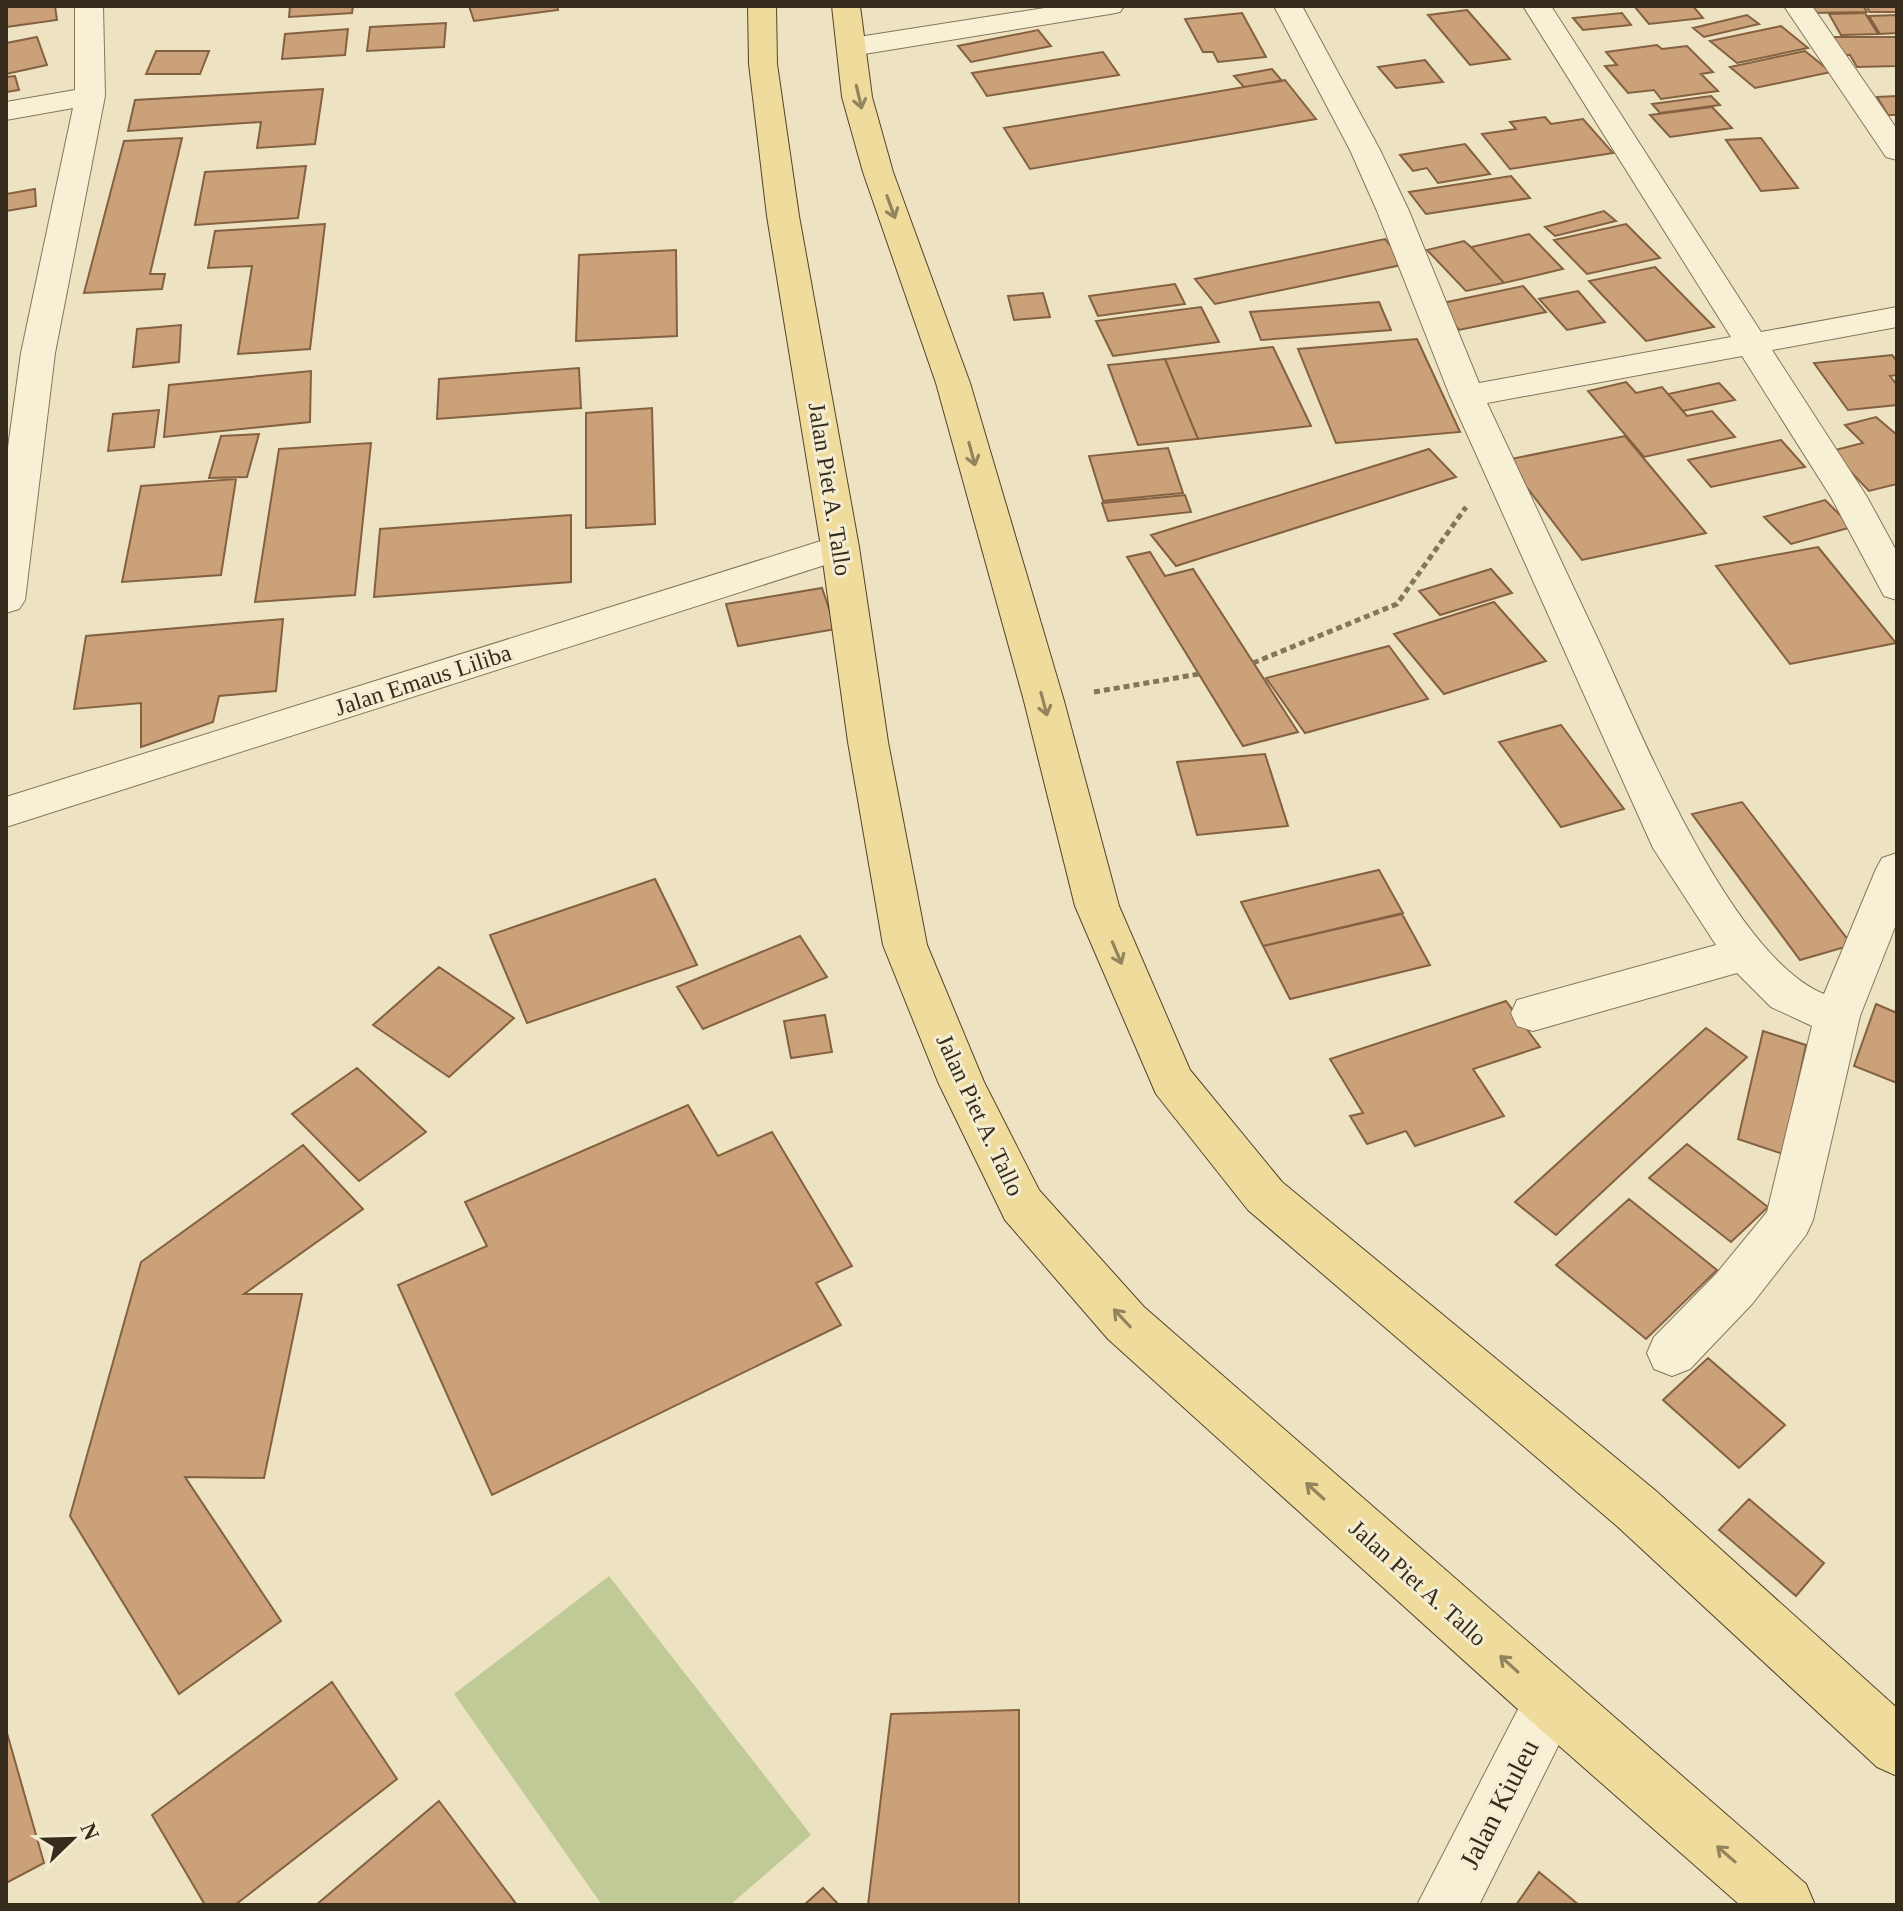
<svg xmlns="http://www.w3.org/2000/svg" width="1903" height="1911" font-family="'Times New Roman',serif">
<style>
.green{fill:#c0ca97}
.building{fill:#caa179;stroke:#846141;stroke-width:2}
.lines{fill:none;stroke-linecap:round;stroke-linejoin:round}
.minor-casing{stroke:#86755a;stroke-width:2}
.major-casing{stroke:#54432e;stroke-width:2}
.path{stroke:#86755a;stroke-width:5;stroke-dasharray:6 4;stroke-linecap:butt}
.minor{fill:#f8f0d5;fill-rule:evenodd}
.major{fill:#efdb9b;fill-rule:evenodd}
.oneway{stroke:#92845c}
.labels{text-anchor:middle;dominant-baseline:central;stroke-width:6;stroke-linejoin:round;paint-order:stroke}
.street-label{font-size:24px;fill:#362c1e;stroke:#f4edd2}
.near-street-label{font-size:28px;fill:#362c1e;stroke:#f4edd2}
</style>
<rect width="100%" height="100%" fill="#ede3c2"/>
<path class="green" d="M609,1576L811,1835L730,1905H602L454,1694Z"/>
<path class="building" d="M6,6H55L57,20L6,27Z
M290,6H353L352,13L289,17Z
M469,6H557L558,10L474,21Z
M1634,6H1693L1703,18L1649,24Z
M1807,6H1863L1867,12L1811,13Z
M1866,6H1897V12H1870Z
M1467,10L1510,59L1470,65L1428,15Z
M1242,13L1266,57L1218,62L1213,52H1203L1185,19Z
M1622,13L1631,25L1583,30L1573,18Z
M1865,13L1878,34L1841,35L1829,14Z
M1747,15L1759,24L1704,37L1693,28Z
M1897,15V33L1880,34L1869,16Z
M446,23L444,47L367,51L370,27Z
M1781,26L1808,48L1737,63L1710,41Z
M348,29L345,55L282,59L285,34Z
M1038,30L1051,46L971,62L958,46Z
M37,37L47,65L6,74V43Z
M1829,37H1897V66L1857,67L1850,55H1840Z
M1657,45L1662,49L1687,46L1713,72L1701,74L1718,91L1661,99L1654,90L1628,93L1605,66L1617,65L1606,52Z
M156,51H209L200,74H146Z
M1805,51L1831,72L1755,88L1730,67Z
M1103,52L1119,75L987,96L972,73Z
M1425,60L1443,82L1396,88L1378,67Z
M1272,69L1282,81L1244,87L1234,76Z
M15,76L19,90L6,92V77Z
M1285,80L1316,119L1030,169L1004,128Z
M323,89L315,144L257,148L261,122L128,131L135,100Z
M1711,96L1720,105L1660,113L1652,104Z
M1897,96V115H1888L1877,97Z
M1712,107L1732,128L1670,137L1650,115Z
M1545,117L1551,124L1583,119L1613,153L1510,169L1482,134L1516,129L1510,122Z
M182,138L150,274H165L162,289L84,293L124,141Z
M1761,138L1798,188L1761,191L1726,140Z
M1465,144L1490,174L1438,183L1427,168L1413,171L1400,155Z
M306,166L298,218L195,225L205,172Z
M1511,176L1530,198L1426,214L1409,192Z
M35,189L36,206L6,211V194Z
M1604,211L1616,221L1555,236L1545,227Z
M325,224L310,349L238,354L252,266L208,268L215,231Z
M1626,224L1660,258L1587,274L1554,240Z
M1529,234L1563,269L1504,283L1471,247Z
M1385,239L1406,264L1215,304L1195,279Z
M1464,241L1471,247L1504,283L1466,291L1427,250Z
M676,250L677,336L576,341L579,255Z
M1655,267L1714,327L1646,341L1589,281Z
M1175,284L1185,304L1098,316L1089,296Z
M1523,286L1546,312L1459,330L1438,304Z
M1578,291L1605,322L1567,330L1539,299Z
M1043,293L1050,317L1014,320L1008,296Z
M1379,302L1391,330L1261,340L1250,312Z
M1201,307L1219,342L1113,356L1096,321Z
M181,325L179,362L133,367L137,329Z
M1417,339L1460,432L1336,443L1298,349Z
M1273,347L1311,426L1198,439L1165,359Z
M1892,355L1897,361V375L1890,376L1897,385V405L1848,410L1814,363Z
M1165,359L1198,439L1138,445L1108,365Z
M579,368L581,408L437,419L439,379Z
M311,371L310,422L164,437L169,385Z
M1626,382L1636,393L1662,387L1687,416L1712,411L1735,437L1644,457L1588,391Z
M1719,383L1735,400L1683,411L1668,394Z
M652,408L655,524L586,528V413Z
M159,410L154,447L108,451L113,414Z
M1876,417L1897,435V484L1869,491L1831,451L1863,443L1845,425Z
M259,434L247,477L209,478L221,436Z
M1625,436L1706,533L1582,560L1506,460Z
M1781,440L1805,467L1711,487L1688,460Z
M371,443L355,595L255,602L279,449Z
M1168,448L1183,493L1103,501L1089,456Z
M1429,449L1456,477L1176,566L1151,535Z
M236,479L221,575L122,582L141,486Z
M1185,495L1191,512L1108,521L1102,503Z
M1825,500L1852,527L1791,544L1764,517Z
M571,515V582L374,597L380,529Z
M1818,547L1896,643L1790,664L1716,566Z
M1150,552L1165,576L1193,569L1298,732L1243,746L1127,557Z
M1491,569L1512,593L1440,615L1419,591Z
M822,588L836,629L738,646L726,604Z
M1494,602L1546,661L1444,694L1394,634Z
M283,619L276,691L219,696L213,722L141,747V703L74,709L86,636Z
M1389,646L1428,699L1305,733L1266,678Z
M1561,725L1624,809L1561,827L1499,742Z
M1265,754L1288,826L1197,835L1177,762Z
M1742,802L1852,945L1800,960L1692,814Z
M1379,870L1403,913L1263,946L1241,902Z
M655,879L697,965L527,1023L490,935Z
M1402,914L1430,965L1290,999L1263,946Z
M800,936L827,977L703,1029L677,987Z
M439,967L514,1018L449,1077L373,1025Z
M1506,1001L1540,1047L1473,1069L1504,1116L1415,1146L1406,1131L1367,1144L1350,1116L1363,1113L1330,1059Z
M1876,1004L1897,1013V1083L1854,1066Z
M825,1015L832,1052L791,1058L784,1021Z
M1706,1028L1747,1057L1556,1235L1515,1202Z
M1763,1031L1806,1045L1783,1154L1738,1139Z
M357,1068L426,1132L359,1181L292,1114Z
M688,1105L718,1156L772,1132L852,1266L816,1283L841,1325L492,1495L398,1285L487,1246L465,1202Z
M1687,1144L1768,1207L1731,1242L1649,1178Z
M303,1145L363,1209L244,1294H302L264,1478L185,1477L281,1621L179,1694L70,1516L141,1262Z
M1629,1199L1717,1270L1646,1339L1556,1265Z
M1708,1358L1785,1425L1739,1468L1663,1400Z
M1749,1499L1824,1563L1796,1596L1719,1530Z
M332,1682L397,1779L235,1905H205L152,1815Z
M1019,1710V1905H868L891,1714Z
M7,1733L44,1863L6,1883V1734Z
M439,1801L517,1905H316Z
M1539,1872L1579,1905H1516Z
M823,1888L839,1905H804Z"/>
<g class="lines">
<g class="minor-casing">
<path id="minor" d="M75,6H103L105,96L55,353L25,600L19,609L6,613V462L21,353L73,108L6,120V102L75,90Z
M1057,6H1124L1120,12L1110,14L852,56L842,53L838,47L842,41L852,38Z
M1274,6H1302L1380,150L1409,211L1479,383L1731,337L1523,6H1551L1761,332L1897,307V327L1772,350L1867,497L1897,552V600L1884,596L1831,497L1742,356L1487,403C1525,484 1563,565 1601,646C1642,735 1731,956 1824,994L1876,869L1882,858L1897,853V922L1860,1016L1813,1220L1806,1235L1752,1304L1690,1369L1672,1376L1654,1369L1647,1353L1654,1337L1716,1274L1767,1212L1812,1026L1771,1007L1737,973L1533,1031L1517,1026L1511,1013L1517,1000L1716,945L1653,848L1450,396L1377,211L1350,150Z
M1784,6H1812L1897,129V160L1886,157Z
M840,535L853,538L859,547L853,556L6,827V797Z
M1552,1674L1572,1682L1580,1702L1479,1905H1417L1532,1682Z"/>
</g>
<g class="major-casing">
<path id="major" d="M748,6H776L777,64L799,216L859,547L888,742L927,945L984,1082L1039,1190L1144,1307L1806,1884L1815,1905H1740L1532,1722L1108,1339L1005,1220L938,1082L883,945L848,742L821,547L767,216L749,64Z
M832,6H860L872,97L893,172L970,383L1064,701L1119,906L1190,1070L1282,1182L1656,1491L1897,1708V1776L1877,1767L1618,1527L1248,1210L1156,1094L1075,906L1024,701L936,383L863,172L842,97Z"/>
</g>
<path class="path" d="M1253,663L1397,604L1466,507
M1094,692L1199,674"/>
<use href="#minor" class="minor"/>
<use href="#major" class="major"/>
</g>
<defs><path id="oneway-shaft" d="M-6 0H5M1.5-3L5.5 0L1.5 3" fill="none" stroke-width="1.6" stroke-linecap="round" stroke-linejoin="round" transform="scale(2)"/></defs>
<g class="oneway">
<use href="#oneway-shaft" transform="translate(859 97) rotate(77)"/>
<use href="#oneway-shaft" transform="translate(891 207) rotate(70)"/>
<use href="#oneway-shaft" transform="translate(972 454) rotate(75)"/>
<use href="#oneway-shaft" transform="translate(1044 704) rotate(75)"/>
<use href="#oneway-shaft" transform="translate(1117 953) rotate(67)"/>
<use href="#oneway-shaft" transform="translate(1122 1318) rotate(-133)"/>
<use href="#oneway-shaft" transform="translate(1315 1491) rotate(-138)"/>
<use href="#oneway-shaft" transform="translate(1509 1664) rotate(-138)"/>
<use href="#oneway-shaft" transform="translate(1726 1854) rotate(-139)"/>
</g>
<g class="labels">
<g class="street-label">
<text transform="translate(830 489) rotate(81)">Jalan Piet A. Tallo</text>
<text transform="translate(423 680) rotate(-18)">Jalan Emaus Liliba</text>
<text transform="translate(980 1115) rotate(65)">Jalan Piet A. Tallo</text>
<text transform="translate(1418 1583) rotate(42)">Jalan Piet A. Tallo</text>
</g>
<g class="near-street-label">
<text transform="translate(1499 1804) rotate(-63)">Jalan Kiuleu</text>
</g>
</g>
<rect width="1903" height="1911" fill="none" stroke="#362c1e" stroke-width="16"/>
<g transform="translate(72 1839) rotate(67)" stroke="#f4edd2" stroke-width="6" paint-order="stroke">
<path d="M0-6L14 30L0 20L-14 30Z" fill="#362c1e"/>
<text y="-12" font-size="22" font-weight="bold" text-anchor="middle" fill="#362c1e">N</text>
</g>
</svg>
